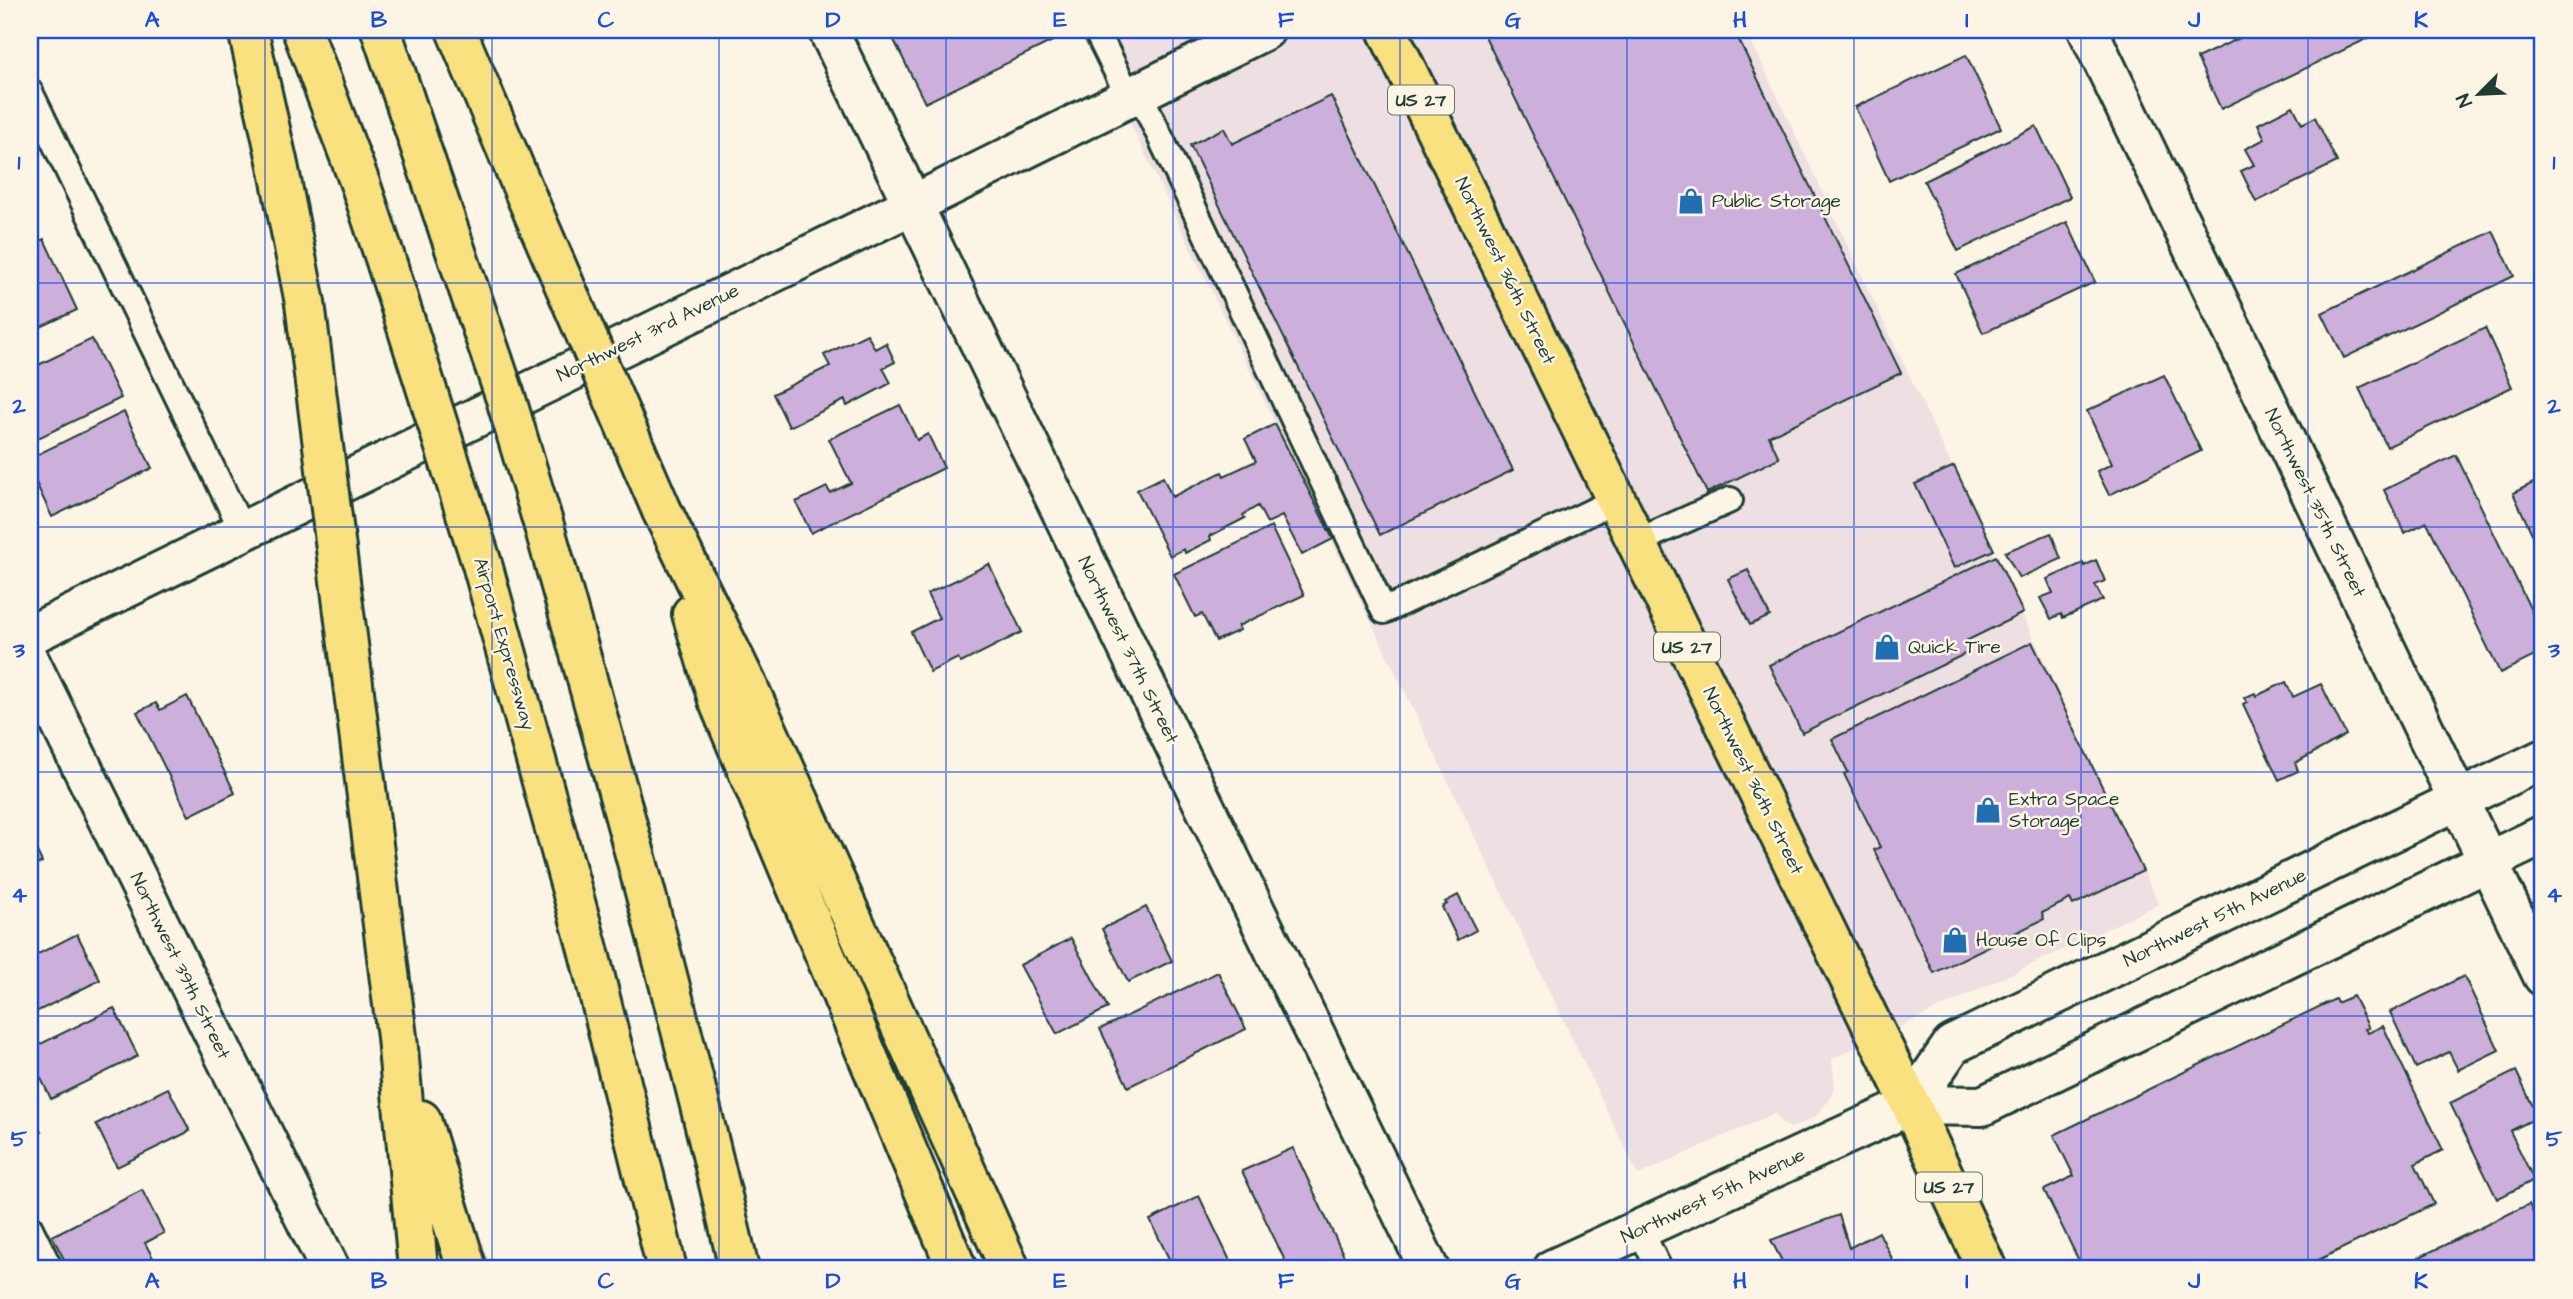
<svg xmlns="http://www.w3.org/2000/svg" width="2573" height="1299" font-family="'Architects Daughter',sans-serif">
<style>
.built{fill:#eee0e2}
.building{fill:#cdafdc;stroke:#1f3d34;stroke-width:2}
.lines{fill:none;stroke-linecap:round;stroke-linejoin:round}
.lane-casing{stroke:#1f3d34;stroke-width:30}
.street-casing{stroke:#1f3d34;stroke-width:44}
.secondary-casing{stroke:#1f3d34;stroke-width:44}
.primary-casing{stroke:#1f3d34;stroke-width:44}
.highway-casing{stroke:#1f3d34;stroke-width:44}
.lane{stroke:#fcf5e5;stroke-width:24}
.street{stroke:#fcf5e5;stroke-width:38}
.secondary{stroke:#fcf5e5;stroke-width:38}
.primary{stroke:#fae180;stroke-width:38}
.highway{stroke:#fae180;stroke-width:38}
.highway-bridge-casing{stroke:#1f3d34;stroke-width:44;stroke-linecap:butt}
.highway-bridge{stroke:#fae180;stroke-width:38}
.grid{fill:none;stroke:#1d4ed8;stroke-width:2;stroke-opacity:0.55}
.labels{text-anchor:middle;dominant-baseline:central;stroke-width:5;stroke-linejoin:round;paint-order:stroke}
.shield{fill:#fcf5e5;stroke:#617469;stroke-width:2}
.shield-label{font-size:18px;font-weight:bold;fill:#1f3d34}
.poi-label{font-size:19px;fill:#1f3d34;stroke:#fcf5e5;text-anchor:start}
.street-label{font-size:19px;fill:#1f3d34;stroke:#fcf5e5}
.neatline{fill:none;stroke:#1d4ed8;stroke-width:2.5}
.grid-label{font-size:23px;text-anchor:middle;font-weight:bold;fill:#1d4ed8}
</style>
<rect width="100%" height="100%" fill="#fcf5e5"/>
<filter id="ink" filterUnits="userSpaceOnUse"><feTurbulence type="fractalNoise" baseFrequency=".0143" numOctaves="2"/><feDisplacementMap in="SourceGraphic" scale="14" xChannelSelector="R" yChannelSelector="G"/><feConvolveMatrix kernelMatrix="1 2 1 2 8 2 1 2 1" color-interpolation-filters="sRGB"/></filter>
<g filter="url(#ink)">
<path class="built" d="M1085,30H1746L2159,904L1832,1059L1835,1086L1830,1099L1816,1116L1792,1128L1783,1125L1775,1113L1638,1175Z"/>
<path class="building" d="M889,30H1075L925,103Z
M1482,30H1734L1901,373L1769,436L1779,458L1707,493Z
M2256,30H2378L2379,33L2221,109L2197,58Z
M1966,55L2001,128L1889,181L1855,107Z
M1331,96L1513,470L1380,535L1190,145L1224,128L1232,144Z
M2293,106L2302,124L2315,117L2337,162L2256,202L2241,171L2254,165L2245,149L2265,139L2258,124Z
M2036,126L2070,197L1958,251L1924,181Z
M2067,222L2095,282L1983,333L1956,274Z
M2493,231L2514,276L2344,358L2322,313Z
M44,239L77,310L30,332V245Z
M2485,328L2512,387L2387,447L2359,388Z
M867,334L875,349L886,343L895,362L883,368L891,383L847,406L845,400L789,427L773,394L830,366L824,355Z
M92,339L121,398L30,442V369Z
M2164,375L2201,451L2109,495L2097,471L2112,464L2087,411Z
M900,405L917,440L928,434L944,468L811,533L796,502L827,487L830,493L851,483L829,439Z
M124,412L152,468L52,517L30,470V458Z
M1275,424L1333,539L1302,555L1282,516L1267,523L1258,506L1243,515L1245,518L1210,536L1211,540L1185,553L1184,549L1170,556L1137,490L1163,477L1172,497L1222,472L1224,476L1256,461L1245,439Z
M2456,455L2543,635V652L2500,673L2427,522L2405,533L2384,490Z
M1954,466L1994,550L1954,568L1915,484Z
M2543,478V557L2513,493Z
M1271,527L1304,595L1238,626L1240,630L1216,641L1202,614L1195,617L1174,574Z
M2051,533L2061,559L2019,578L2005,552Z
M1996,556L2023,613L1964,642L1969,652L1802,733L1769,665Z
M2096,560L2105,581L2095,585L2103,600L2063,618L2061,614L2051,619L2040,598L2053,593L2047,579L2083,563L2084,566Z
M989,564L1022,632L961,663L958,658L930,672L911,632L939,618L927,594Z
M1748,570L1770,616L1750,625L1728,579Z
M2032,642L2143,871L2073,905L2070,899L2042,913L2044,919L1934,973L1874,850L1880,847L1844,774L1848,772L1832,739Z
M2286,682L2293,697L2321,684L2346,735L2295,763L2298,771L2279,780L2243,704L2247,702L2244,698L2255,693L2256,696Z
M187,696L235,793L189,816L137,712L156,703L160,710Z
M30,837L42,862L30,868Z
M1458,895L1476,930L1458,940L1442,907L1447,904L1445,902Z
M1146,907L1172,961L1128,982L1102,929Z
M77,934L100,980L30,1015V958Z
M1071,938L1108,1008L1057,1034L1020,965Z
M1218,972L1246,1029L1128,1087L1100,1029Z
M2464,976L2499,1050L2458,1070L2449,1052L2416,1068L2390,1012Z
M2353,996L2369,1028L2365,1029L2368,1033L2383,1026L2443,1150L2415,1164L2434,1204L2300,1269H2117L2113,1261L2095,1269H2083L2044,1190L2074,1176L2054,1135L2335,999L2337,1003Z
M114,1008L138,1056L51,1099L30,1056V1049Z
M2516,1071L2538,1117L2510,1131L2534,1180L2497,1199L2450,1103Z
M168,1088L190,1131L117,1167L96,1124Z
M30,1109L41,1132L30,1137Z
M1293,1148L1350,1269H1289L1242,1171Z
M142,1190L164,1233L145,1243L159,1269H69L52,1236Z
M1199,1196L1234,1269H1174L1150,1220Z
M2529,1204L2543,1234V1259L2522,1269H2395Z
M1839,1215L1849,1248L1879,1232L1897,1269H1786L1771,1240Z"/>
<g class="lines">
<g class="lane-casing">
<path id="lane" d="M1096,30L1129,97
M30,92L242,530
M1139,92L1384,611L1616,500
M1636,542L1730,500
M30,1228L50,1269
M1640,1229L1659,1269"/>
</g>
<g class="street-casing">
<path id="street" d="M828,30L1429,1269
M2088,30L2543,976
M30,662L330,1269
M1553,1269L1911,1105"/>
</g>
<g class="secondary-casing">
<path id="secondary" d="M30,635L912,205L1265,30
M1911,1105L1952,1045L2543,759
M1911,1105L1982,1106L2543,835"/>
</g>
<g class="primary-casing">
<path id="primary" d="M1387,30L1911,1105L1987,1269"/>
</g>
<g class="highway-casing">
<path id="highway" d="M248,30L278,165L305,303
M302,30L361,186L387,264
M381,30L450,234
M456,30L527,198
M662,511L748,687L1010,1269
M544,526C614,773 682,1020 739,1269
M482,564L588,949L667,1269
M692,614L718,700L957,1269
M351,668L397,1037L418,1269
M421,1120L467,1269"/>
</g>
<use href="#lane" class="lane"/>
<use href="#street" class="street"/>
<use href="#secondary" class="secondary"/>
<use href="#primary" class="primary"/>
<use href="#highway" class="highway"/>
<g class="highway-bridge-casing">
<path id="highway-bridge" d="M527,198L662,511
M450,234L506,399L544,526
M387,264L482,564
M305,303L351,668"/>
</g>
<use href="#highway-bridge" class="highway-bridge"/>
</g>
</g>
<path class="grid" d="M265,30V1269M492,30V1269M719,30V1269M946,30V1269M1173,30V1269M1400,30V1269M1627,30V1269M1854,30V1269M2081,30V1269M2308,30V1269M30,283H2543M30,527H2543M30,772H2543M30,1016H2543"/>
<defs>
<g id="shop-bare" transform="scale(2.1)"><path d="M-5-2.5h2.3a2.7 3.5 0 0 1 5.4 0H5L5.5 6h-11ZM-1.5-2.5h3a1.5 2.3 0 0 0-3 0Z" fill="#1f6fb2" stroke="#fcf5e5" stroke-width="2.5" paint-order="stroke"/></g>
</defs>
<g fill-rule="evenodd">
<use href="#shop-bare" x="1691" y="201"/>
<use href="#shop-bare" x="1887" y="647"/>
<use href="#shop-bare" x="1988" y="810"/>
<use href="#shop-bare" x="1955" y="940"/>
</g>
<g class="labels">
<g class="shield">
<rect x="1388" y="85.5" width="66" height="29" rx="5"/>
<rect x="1654" y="632.5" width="66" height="29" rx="5"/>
<rect x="1916" y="1172.5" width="66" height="29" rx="5"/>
</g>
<g class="shield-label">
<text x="1421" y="100">US 27</text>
<text x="1687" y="647">US 27</text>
<text x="1949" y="1187">US 27</text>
</g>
<g class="poi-label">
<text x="1712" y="201">Public Storage</text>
<text x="1908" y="647">Quick Tire</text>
<text x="2009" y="799">Extra Space<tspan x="2009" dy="22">Storage</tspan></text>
<text x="1976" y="940">House Of Clips</text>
</g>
<g class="street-label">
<text transform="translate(1505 271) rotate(64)">Northwest 36th Street</text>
<text transform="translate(648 333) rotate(-26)">Northwest 3rd Avenue</text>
<text transform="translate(2315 503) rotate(64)">Northwest 35th Street</text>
<text transform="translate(504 644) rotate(74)">Airport Expressway</text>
<text transform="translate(1128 650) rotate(64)">Northwest 37th Street</text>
<text transform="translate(1753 781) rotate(64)">Northwest 36th Street</text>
<text transform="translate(2215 918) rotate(-26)">Northwest 5th Avenue</text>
<text transform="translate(180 966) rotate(64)">Northwest 39th Street</text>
<text transform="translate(1713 1196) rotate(-25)">Northwest 5th Avenue</text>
</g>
</g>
<rect width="2573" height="1299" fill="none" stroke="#fcf5e5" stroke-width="77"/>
<g transform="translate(2479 94) rotate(246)" stroke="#fcf5e5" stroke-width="5" paint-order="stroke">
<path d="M0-5L12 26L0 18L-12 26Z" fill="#1f3d34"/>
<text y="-10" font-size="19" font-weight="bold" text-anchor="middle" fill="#1f3d34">N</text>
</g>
<rect x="38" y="38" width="2496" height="1222" class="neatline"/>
<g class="grid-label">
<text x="152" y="27">A</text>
<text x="379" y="27">B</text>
<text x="606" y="27">C</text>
<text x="833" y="27">D</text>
<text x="1060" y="27">E</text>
<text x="1286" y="27">F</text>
<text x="1513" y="27">G</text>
<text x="1740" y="27">H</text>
<text x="1967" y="27">I</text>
<text x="2194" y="27">J</text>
<text x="2421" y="27">K</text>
<text x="19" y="169">1</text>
<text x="2554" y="169">1</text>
<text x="19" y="413">2</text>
<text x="2554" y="413">2</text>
<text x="19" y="657">3</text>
<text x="2554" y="657">3</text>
<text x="19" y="902">4</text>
<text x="2554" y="902">4</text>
<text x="19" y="1146">5</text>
<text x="2554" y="1146">5</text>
<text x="152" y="1288">A</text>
<text x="379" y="1288">B</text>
<text x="606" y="1288">C</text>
<text x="833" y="1288">D</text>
<text x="1060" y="1288">E</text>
<text x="1286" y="1288">F</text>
<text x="1513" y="1288">G</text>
<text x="1740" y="1288">H</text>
<text x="1967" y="1288">I</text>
<text x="2194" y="1288">J</text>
<text x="2421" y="1288">K</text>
</g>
</svg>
